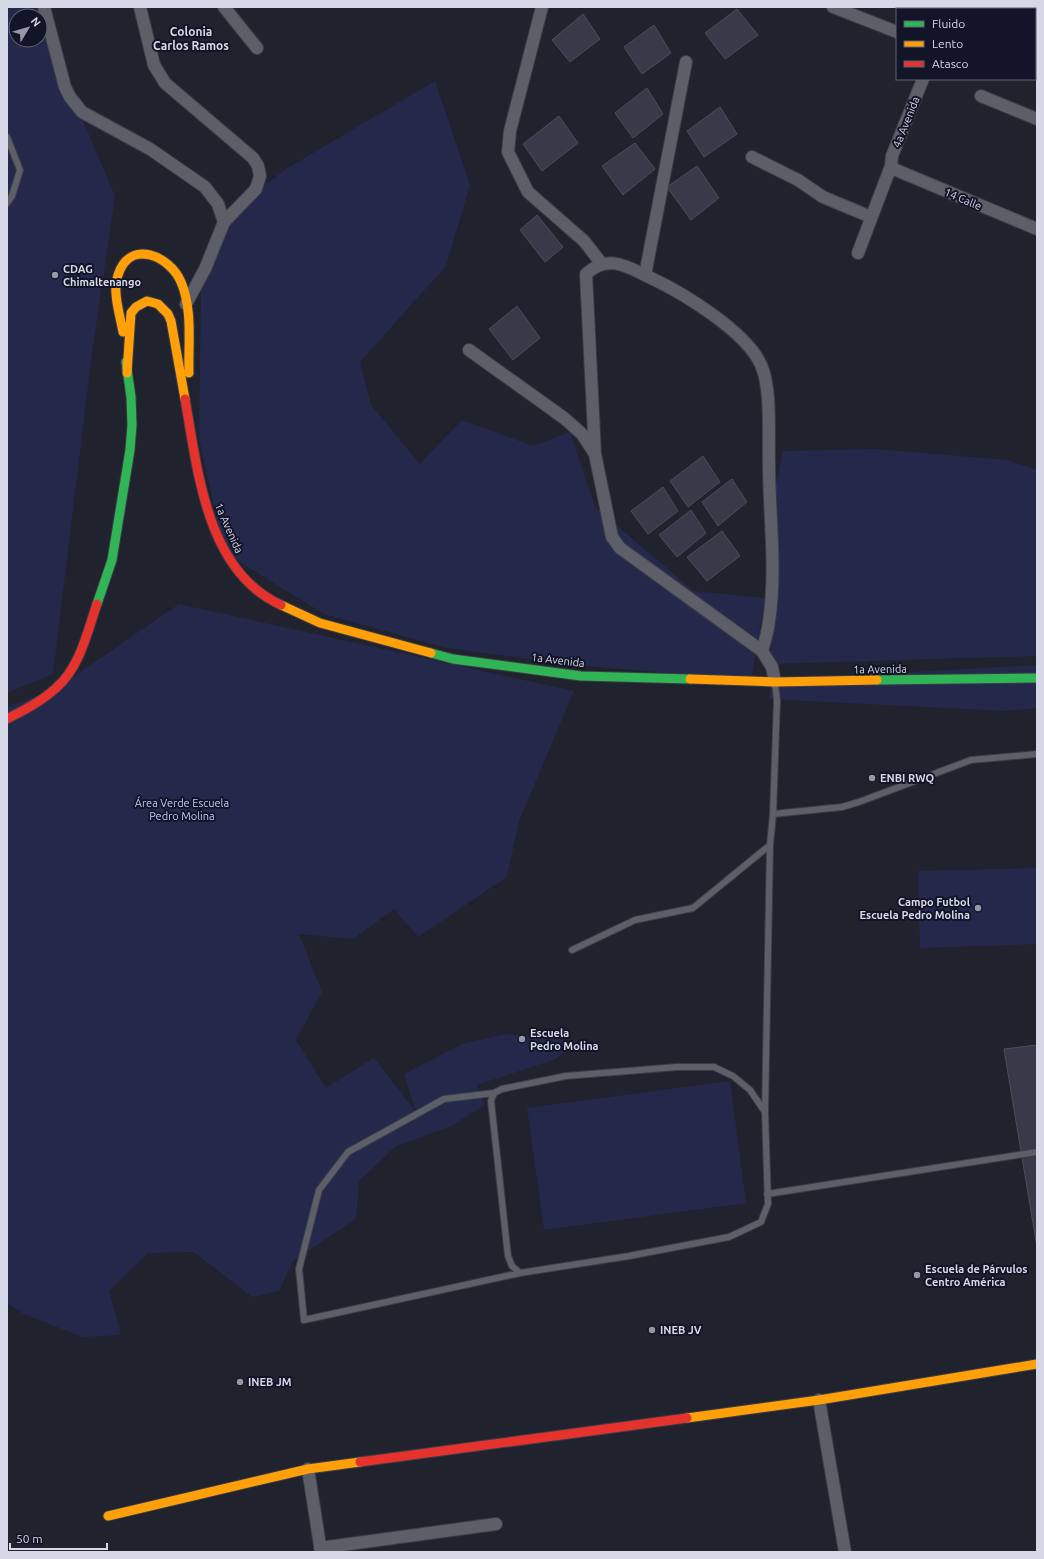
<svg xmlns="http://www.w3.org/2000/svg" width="1044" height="1559" font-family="Ubuntu,sans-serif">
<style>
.green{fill:#24294c}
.building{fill:#383a49;stroke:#4b4d58}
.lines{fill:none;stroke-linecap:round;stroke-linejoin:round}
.lane-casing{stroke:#3a3c46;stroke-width:8}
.street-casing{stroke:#3a3c46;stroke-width:14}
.fast-casing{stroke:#3a3c46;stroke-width:11}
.slow-casing{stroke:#3a3c46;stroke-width:11}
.jam-casing{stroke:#3a3c46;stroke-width:11}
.lane{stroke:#5d5f68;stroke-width:6}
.street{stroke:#5d5f68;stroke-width:12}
.fast{stroke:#30b455;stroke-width:9}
.slow{stroke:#ff9f0a;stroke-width:9}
.jam{stroke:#e5322d;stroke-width:9}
.poi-dot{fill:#9698a5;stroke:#121528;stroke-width:1.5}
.labels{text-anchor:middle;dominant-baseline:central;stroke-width:4;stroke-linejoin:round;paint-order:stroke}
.street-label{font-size:11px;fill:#d5d8e6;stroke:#121528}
.poi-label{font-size:11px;font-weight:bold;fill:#d5d8e6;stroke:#121528;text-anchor:start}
.park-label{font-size:11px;fill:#c1ccfe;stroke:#121528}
.neighbourhood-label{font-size:12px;font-weight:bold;fill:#d5d8e6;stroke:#121528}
</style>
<rect width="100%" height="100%" fill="#20222d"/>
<path class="green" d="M7,7H34L38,16H16V40H40V19L115,196L92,353L53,674L7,693Z
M435,81L470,185L446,266L360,362L371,405L420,464L462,420L533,446L570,432L595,507L694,591L765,598L751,680L575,665L447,648L324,614L225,553L199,439L201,289L217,223L286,169Z
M877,449L1007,460L1037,470V656L770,664L775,579L773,500L783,451Z
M179,604L574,691L519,821L507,877L418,937L394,909L353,939L299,934L322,992L296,1040L326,1088L374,1058L416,1112L404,1074L462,1044L506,1034L577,1041L556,1059L477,1085L485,1105L451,1126L395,1147L359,1181L356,1219L293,1261L279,1291L252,1297L194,1252L148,1253L109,1291L121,1335L82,1337L24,1314L7,1303V707L57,688Z
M1037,665V708L1006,711L768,699L774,680Z
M1037,868V944L920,948L918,871Z
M730,1081L746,1203L544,1230L527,1108Z"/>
<path class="building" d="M737,9L758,35L725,59L705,33Z
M583,14L600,39L570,62L552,40Z
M654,25L671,53L642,74L624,47Z
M647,88L663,114L633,138L615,113Z
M720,107L737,134L704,157L687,131Z
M559,116L578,143L542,171L523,144Z
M635,143L655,169L623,195L602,166Z
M697,166L719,198L691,220L667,187Z
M537,215L563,247L545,262L520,230Z
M517,306L540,338L513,360L489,329Z
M703,456L720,482L688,507L670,481Z
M732,479L747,502L718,526L702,502Z
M663,487L678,511L648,534L631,511Z
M691,510L706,533L677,557L659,535Z
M722,531L740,556L707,581L687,557Z
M1037,1045V1247L1004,1049Z"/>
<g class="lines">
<g class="lane-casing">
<path id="lane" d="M7,137L20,170L12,196L7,203
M773,814L842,807L859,802L971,760L1037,754
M572,950L635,920L693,908L770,845L773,814L777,701L775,682
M494,1093L444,1099L348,1152L319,1190L299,1269L304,1320L520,1273
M765,1112L750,1090L733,1076L714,1067H677L566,1076L502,1089L494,1093L491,1101L508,1256L512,1266L520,1273L629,1256L729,1237L761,1222L768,1204L765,1112L770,845
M767,1194L1037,1152"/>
</g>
<g class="street-casing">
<path id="street" d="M44,7L65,87L70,97L82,112L150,149L205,187L218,204L224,222
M140,7L154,65L165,83L253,158L258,166L260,176L256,189L224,222L205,269L186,304
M224,7L257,48
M542,7L510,131L508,152L528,192L584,241L602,264
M833,7L897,32
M1015,7L1020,9
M952,9V7
M1035,15L1037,16
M981,96L1037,119
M752,157L798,180L823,197L871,217
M891,166L896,170L1037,229
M858,253L891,166L892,156L923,79
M645,275L686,62
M469,350L564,418L582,434L595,454L612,537L620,548L762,651L772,667L775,682
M595,454L586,274C608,253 628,267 651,278C683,293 747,332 761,365C772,389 768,437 769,464C769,516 777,569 769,621C768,631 765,641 762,651
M819,1400L845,1552
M308,1469L321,1552
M320,1548L496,1524"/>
</g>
<g class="fast-casing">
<path id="fast" d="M97,604L112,560L130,450L132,425L131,397L126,362
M431,653L453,659L581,676L690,679
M877,680L1037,678"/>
</g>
<g class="slow-casing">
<path id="slow" d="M123,332C120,315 112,291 118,275C130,238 170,256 181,282C193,310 188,344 189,373
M127,373L131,313L136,307L147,301L158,304L168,314L171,321L185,399
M281,605L320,623L431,653
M690,679L775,682L877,680
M687,1418L819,1400L1037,1364
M108,1516L308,1469L360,1462"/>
</g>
<g class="jam-casing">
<path id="jam" d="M185,399C198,471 206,571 281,605
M7,719C24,710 42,701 56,688C80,667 87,633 97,604
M360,1462L687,1418"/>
</g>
<use href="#lane" class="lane"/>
<use href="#street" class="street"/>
<use href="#fast" class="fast"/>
<use href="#slow" class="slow"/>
<use href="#jam" class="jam"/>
</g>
<g class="poi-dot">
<circle cx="55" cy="275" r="4"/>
<circle cx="872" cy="778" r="4"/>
<circle cx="978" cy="908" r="4"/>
<circle cx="522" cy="1039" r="4"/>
<circle cx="917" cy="1275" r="4"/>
<circle cx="652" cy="1330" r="4"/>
<circle cx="240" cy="1382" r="4"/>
</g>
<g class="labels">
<g class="street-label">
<text transform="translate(906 122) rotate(-68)">4a Avenida</text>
<text transform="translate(963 199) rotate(23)">14 Calle</text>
<text transform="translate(229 528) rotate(66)">1a Avenida</text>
<text transform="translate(558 660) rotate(7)">1a Avenida</text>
<text transform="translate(880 669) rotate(-1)">1a Avenida</text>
</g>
<g class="poi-label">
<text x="63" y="269">CDAG<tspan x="63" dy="13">Chimaltenango</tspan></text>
<text x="880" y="778">ENBI RWQ</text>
<text x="970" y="902" text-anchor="end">Campo Futbol<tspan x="970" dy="13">Escuela Pedro Molina</tspan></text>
<text x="530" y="1033">Escuela<tspan x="530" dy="13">Pedro Molina</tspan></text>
<text x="925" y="1269">Escuela de Párvulos<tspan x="925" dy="13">Centro América</tspan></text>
<text x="660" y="1330">INEB JV</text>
<text x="248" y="1382">INEB JM</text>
</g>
<g class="park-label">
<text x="182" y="803">Área Verde Escuela<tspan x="182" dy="13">Pedro Molina</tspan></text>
</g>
<g class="neighbourhood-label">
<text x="191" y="31">Colonia<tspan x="191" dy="14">Carlos Ramos</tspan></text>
</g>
</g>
<rect width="1044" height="1559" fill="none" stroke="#d5d8e6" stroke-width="16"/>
<rect x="896" y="8" width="140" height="72" fill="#121528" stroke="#606374"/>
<rect x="904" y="21" width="20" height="6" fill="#30b455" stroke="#606374"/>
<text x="932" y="28" font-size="12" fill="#d5d8e6">Fluido</text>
<rect x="904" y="41" width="20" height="6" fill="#ff9f0a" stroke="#606374"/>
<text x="932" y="48" font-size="12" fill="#d5d8e6">Lento</text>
<rect x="904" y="61" width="20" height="6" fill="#e5322d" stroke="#606374"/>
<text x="932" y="68" font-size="12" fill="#d5d8e6">Atasco</text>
<g transform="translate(28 28) rotate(52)"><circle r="19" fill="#121528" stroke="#606374"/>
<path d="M0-3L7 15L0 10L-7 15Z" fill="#9698a5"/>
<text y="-6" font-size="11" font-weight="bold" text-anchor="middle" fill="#d5d8e6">N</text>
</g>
<path d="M10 1543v6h97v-6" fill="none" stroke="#d5d8e6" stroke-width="2"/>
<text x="16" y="1543" font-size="12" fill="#d5d8e6" stroke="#121528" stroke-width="3" paint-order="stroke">50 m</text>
</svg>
